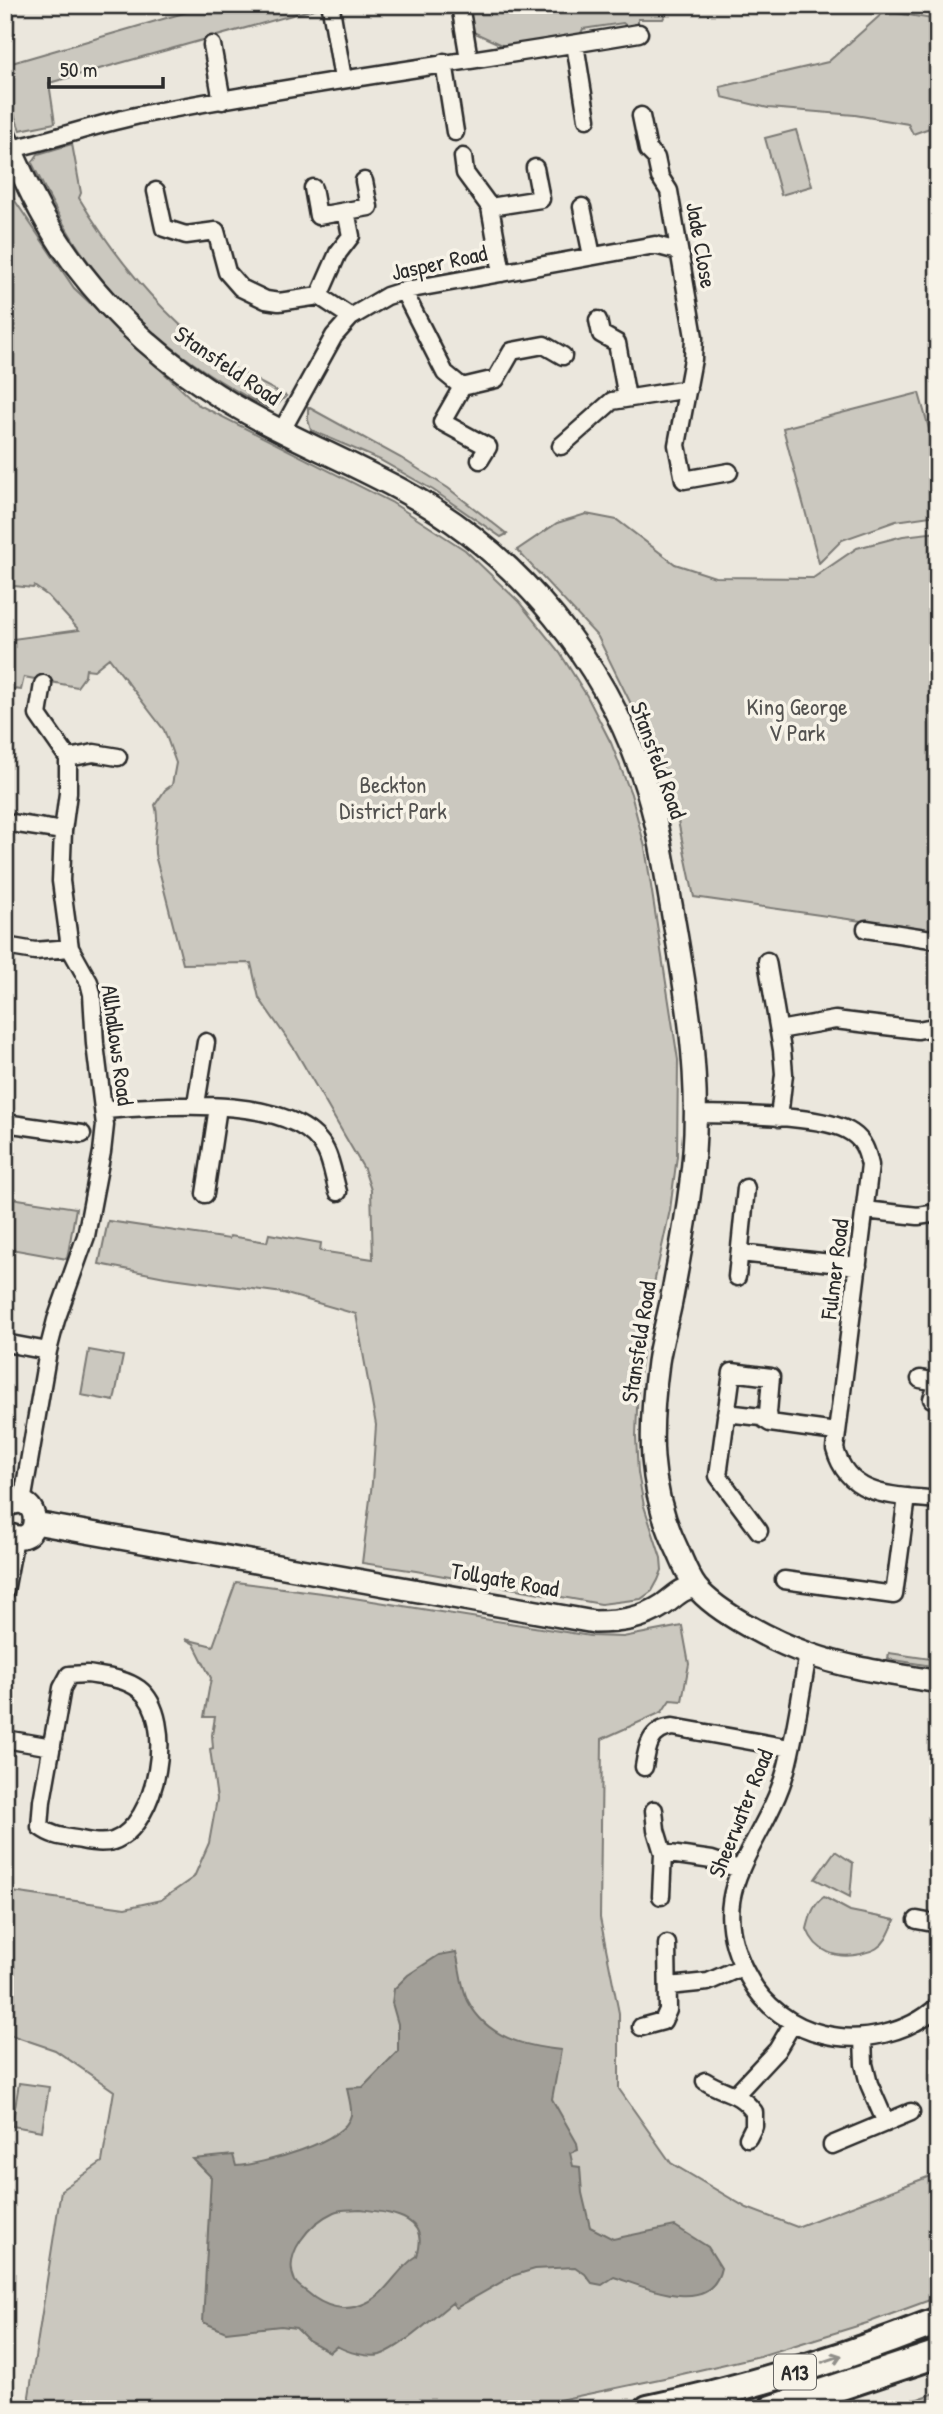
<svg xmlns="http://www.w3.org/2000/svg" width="943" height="2414" font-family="'Patrick Hand',sans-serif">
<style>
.green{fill:#cbc8bf;stroke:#7b7a75;stroke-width:2}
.water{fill:#a29f98;stroke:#72716c;stroke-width:2;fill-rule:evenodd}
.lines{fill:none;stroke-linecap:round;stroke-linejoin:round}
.minor-casing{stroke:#2b2b2b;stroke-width:21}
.tertiary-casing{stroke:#2b2b2b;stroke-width:26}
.trunk-casing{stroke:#2b2b2b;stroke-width:32}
.minor{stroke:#f7f3e8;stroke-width:16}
.tertiary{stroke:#f7f3e8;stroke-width:21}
.trunk{stroke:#f7f3e8;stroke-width:26}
.oneway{stroke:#918f8a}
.labels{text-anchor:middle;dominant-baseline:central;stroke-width:7;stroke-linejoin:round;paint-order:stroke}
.shield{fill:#f7f3e8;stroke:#686764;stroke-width:2}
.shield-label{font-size:21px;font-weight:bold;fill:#2b2b2b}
.street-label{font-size:23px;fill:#2b2b2b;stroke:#f7f3e8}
.park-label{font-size:23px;fill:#535250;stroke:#f7f3e8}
</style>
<rect width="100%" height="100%" fill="#ebe7dd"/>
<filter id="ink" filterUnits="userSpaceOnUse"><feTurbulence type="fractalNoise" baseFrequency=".0143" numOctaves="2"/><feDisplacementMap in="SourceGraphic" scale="14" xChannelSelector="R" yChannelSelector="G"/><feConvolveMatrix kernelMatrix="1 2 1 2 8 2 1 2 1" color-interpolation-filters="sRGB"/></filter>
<g filter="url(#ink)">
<path class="green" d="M211,5H328L49,83L55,123L20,130L7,96L12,87L5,65Z
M467,5H671L663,19H638V26L629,28L623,23L583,29L580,35L508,48L471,31Z
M885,11L938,20V125L913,134L908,124L855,115L768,108L722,97L720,87L828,62Z
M796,130L812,186L781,195L765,138Z
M72,144L81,193L79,198C117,261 165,318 225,362C243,375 266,385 286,396L276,406L268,408C193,370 125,317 78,247C60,221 46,191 32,163L38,154Z
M5,186L74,288L197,404L391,502L465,550L519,602L560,653L587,696L611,743L631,794L645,847L678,1060L677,1156L670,1210L650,1302L638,1381L636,1437L638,1473L644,1506L661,1558L662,1570L658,1580L652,1591L641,1599L601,1604L416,1571L362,1563L372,1483L376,1425L356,1314L283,1293L165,1277L99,1264L108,1221L229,1239L230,1236L267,1242L269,1234L321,1243L320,1251L373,1259L371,1190L364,1169L295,1050L259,998L251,963L183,964C174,929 165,892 156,859C151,841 161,822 155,805L165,790L172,785L176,763L164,730L109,658L94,670L86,669L85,676L77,687L24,677L21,690L5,688V640L79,630L48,596L34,586L33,588L5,585Z
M919,393L931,436L938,434V515L896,521L842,540L819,563L783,428Z
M308,407L401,458L448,488L507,534L501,537L433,490L380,460L311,430L308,420Z
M586,514L617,520L675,564L715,577L813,578L857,548L903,536L938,532V932L694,897L670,783L598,637L517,550L557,523Z
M5,1197L76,1208L67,1259L5,1248Z
M89,1350L123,1356L114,1401L81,1395Z
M236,1582L329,1594L590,1636L623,1637L682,1626L689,1664L682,1701L670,1700L662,1712L602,1739L600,1918L619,2013V2089L671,2163L747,2208L797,2227L938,2173V2297L867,2323L760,2356L669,2377L516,2409H30L29,2396L61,2190L102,2162L114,2091L55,2050L5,2033V1891L125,1908L161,1900L194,1877L209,1843L217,1799L210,1749L213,1748L212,1735L215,1717H204L211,1678L194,1644L185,1639L213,1646Z
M889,1653L938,1660V1667L888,1659Z
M835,1851L853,1863L850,1897L815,1879Z
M824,1897L850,1911L895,1920C890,1930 887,1942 877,1948C873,1951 866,1952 861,1954C837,1959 816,1953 807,1929C810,1917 813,1904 824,1897Z
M19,2083L49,2087L42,2131L12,2126Z
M938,2392V2409H890Z"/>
<path class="water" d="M456,1952C460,1967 461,1987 468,2001C487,2038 524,2046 561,2050L552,2099L577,2143L578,2150L570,2153L573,2166L580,2167L582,2193L590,2227L613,2239L675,2226L708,2247L721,2268C711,2317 645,2287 614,2277L602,2285L592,2283L585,2274L575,2267L535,2269L512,2276L456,2308L452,2303C434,2317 401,2348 380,2355C368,2358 347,2352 337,2346L330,2352L308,2340L296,2328L281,2326L226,2332L203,2322L211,2177L193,2159L233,2155L236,2166C262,2164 345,2143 351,2115C352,2107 348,2095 347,2088L363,2087L398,2051V2024L392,2003L394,1989L408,1975L439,1955ZM360,2209C389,2213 431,2215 417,2256C398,2267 388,2293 366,2303C345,2313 324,2307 307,2292C303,2289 298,2286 295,2281C282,2254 310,2223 334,2212C341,2209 352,2210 360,2209Z"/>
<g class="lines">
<g class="minor-casing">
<path id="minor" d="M460,5L469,59
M331,8L343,79
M575,44L587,119
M212,45L222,101
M444,62L455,132
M641,116L648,150L656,158L660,177L669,191L694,337L693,359L677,445L684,480L729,472
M11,149C56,139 99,123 145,114C309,82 475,61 639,33
M463,157L465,173L490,207L502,273
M313,188L318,216L369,207L364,181
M156,191L164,228L186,235L216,231L227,272L241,288L266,300L279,302L319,296L351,317
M490,207L541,199L535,168
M582,207L592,256
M406,290L407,298L445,373L462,387
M319,296L338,253L351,236L346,211
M598,320L601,334L617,343L627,398
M281,432L334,336L351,317L387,296L406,290L655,245L674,250L681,256
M561,446L612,401L688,389
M480,460L488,447L442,422L462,387L496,379L512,351L544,345L563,356
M68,758L94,753L118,757
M5,822L63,831
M866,929L938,940
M5,946L35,951L70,948
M767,961L782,1050L784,1074L779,1118
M779,1030L835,1020L918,1030L938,1026
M196,1104L206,1042
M105,1110C160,1106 297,1092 326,1151C332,1163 334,1179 338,1192
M697,1114C731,1115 826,1114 852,1133C864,1141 867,1152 870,1165L835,1449C849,1499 895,1495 938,1500
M5,1123L82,1134
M205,1194L218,1107
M865,1210L918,1216L938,1213
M740,1253L858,1266
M737,1277L746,1188
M5,1343L48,1351
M920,1379L938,1382
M932,1399L938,1383
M726,1413L761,1417L770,1423L836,1432
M22,1503L48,1351L56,1320L86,1236L102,1152L105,1125L95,1044L92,994L89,982L70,948L61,881L63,831L68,793V758L38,715L43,684
M759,1531L718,1476L732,1372L771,1377L768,1413L770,1423
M784,1580L894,1595L907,1497
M5,1591L15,1538
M808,1654C801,1692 796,1732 786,1770C764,1849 698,1889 749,1978C764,2006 792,2027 823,2034C861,2044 909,2033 938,2006
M87,1674C105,1677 124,1678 139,1689C177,1718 158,1825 113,1841C103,1844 90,1842 81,1840C65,1837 53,1837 40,1827L42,1801L62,1688L69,1675Z
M5,1739L52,1747
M644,1767C647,1747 650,1729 673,1727L790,1748
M654,1810L656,1830L663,1853L661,1896
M663,1853L712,1860L739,1869
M917,1920L938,1924
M669,1986L708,1982L742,1967
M641,2027L663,2021L668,2010L667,1944
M863,2038L864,2064L869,2084L886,2123
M705,2081C727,2095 737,2090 754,2112V2126L748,2138
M736,2094L777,2050L793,2023
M832,2145L911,2112"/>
</g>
<g class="tertiary-casing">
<path id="tertiary" d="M5,136C22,174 38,211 61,245C98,300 149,350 205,387C267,429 337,455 403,491C519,554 608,663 647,790C659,829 665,870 672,910C686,990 700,1070 694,1152C690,1202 680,1253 671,1302C667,1322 661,1342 658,1362C649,1429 647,1488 678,1551C683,1562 688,1576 696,1587C717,1613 777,1643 809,1654C850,1669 895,1674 938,1682
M5,1507C44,1484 44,1556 5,1532
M35,1523L594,1622C619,1622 642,1619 663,1605C676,1596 679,1590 695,1586"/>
</g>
<g class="trunk-casing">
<path id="trunk" d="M648,2409C747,2388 844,2358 938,2321
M772,2409L938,2354"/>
</g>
<use href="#minor" class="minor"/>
<use href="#tertiary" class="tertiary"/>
<use href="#trunk" class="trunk"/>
</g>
<defs><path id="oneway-shaft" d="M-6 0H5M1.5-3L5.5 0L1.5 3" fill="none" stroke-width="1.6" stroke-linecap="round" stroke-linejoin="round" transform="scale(1.75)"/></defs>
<use class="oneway" href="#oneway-shaft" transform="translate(832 2359) rotate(-19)"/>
</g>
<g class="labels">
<rect class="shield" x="774" y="2354.5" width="42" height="35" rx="5"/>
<g class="shield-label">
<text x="795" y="2372">A13</text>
</g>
<g class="street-label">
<text transform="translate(702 245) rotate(80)">Jade Close</text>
<text transform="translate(439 262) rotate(-12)">Jasper Road</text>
<text transform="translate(228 365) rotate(34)">Stansfeld Road</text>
<text transform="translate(659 760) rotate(70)">Stansfeld Road</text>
<text transform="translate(118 1045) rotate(82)">Allhallows Road</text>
<text transform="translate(834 1269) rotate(-83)">Fulmer Road</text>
<text transform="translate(638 1342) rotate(-81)">Stansfeld Road</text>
<text transform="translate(505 1579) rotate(10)">Tollgate Road</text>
<text transform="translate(740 1813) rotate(-68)">Sheerwater Road</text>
</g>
<g class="park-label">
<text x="797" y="706">King George<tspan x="797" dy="26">V Park</tspan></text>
<text x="393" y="784">Beckton<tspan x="393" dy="26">District Park</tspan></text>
</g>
</g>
<rect width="943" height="2414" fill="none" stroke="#f7f3e8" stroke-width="28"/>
<rect x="14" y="14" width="915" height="2386" fill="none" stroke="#2b2b2b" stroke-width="2.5" filter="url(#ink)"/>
<path d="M49 77v10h114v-10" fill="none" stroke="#2b2b2b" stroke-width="3.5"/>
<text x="60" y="77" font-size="21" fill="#2b2b2b" stroke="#f7f3e8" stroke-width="5" paint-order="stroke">50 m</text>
</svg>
